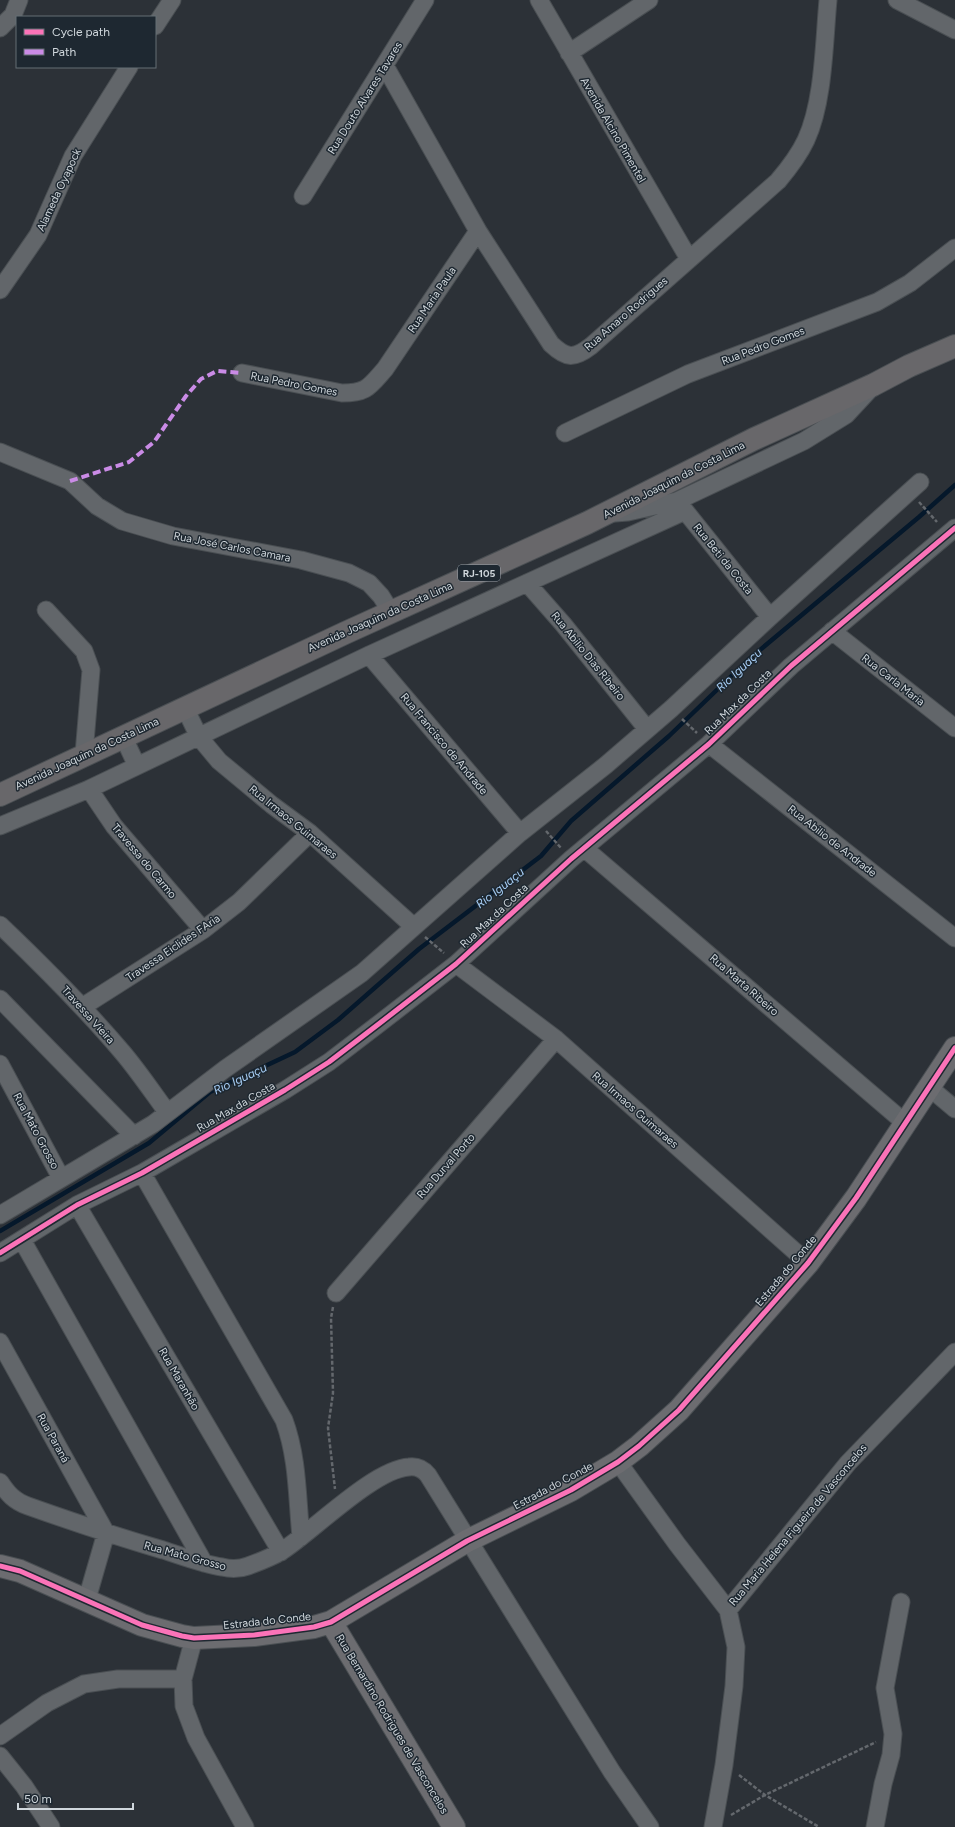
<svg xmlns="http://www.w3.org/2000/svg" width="955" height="1827" font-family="Figtree,sans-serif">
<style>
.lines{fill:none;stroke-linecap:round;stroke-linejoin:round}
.stream{stroke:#05182b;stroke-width:4.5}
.street-casing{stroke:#4a4f53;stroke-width:19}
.secondary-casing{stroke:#4a4f53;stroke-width:24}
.primary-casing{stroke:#4a4f53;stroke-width:24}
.path{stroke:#64686d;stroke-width:2.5;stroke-dasharray:4 2;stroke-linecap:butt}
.street{stroke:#62666a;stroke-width:17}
.secondary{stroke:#6c6c70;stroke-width:22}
.primary{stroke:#68676a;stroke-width:22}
.quiet{stroke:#ca8be6;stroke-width:4;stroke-dasharray:8 4;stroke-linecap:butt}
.cycleway-casing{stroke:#1e2831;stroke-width:8}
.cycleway{stroke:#fb73b8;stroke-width:5}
.labels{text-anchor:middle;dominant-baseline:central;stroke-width:3;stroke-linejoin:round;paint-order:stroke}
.shield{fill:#1e2831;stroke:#9ba2a9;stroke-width:1}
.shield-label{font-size:10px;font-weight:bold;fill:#d0d7dc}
.street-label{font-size:11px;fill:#d0d7dc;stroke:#1e2831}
.water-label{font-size:12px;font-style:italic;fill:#a7cef6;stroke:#1e2831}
</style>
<rect width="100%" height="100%" fill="#2c3137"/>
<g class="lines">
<path class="stream" d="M0,1231L149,1143L210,1092L295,1052L338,1020L419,949L541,856L571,821L669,736L748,660L919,517L955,485"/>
<g class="street-casing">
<path id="street" d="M539,0L689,259
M897,0L955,30
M155,26L172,0
M0,28L13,15L19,0
M569,53L649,0
M385,66L478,231L551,344C567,359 574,359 591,346L778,181C789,168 799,155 806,140C824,101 824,42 828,0
M303,196L425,0
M0,290L38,235L73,156L129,67
M242,373L342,393C367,393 369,387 385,369L478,231
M565,433L688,374L877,302L910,283L955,248
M0,452L70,481L97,506L122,521L173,536L301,560L349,573L369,583L381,596L391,612
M678,502L770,617
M615,513L628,512L677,501L804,441L846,415L872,387
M527,583L563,624L647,729
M46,610L84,651L91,670L84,754
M832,631L955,728
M369,655L520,833
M185,708L199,737L219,761L272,805L310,833L413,926
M123,736L137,766
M709,744L955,938
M89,789L114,826L203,930
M0,826L89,789L369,655L685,511
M584,848L904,1122
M0,925C43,966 85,1008 123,1053C139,1072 153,1093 167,1112
M456,964L556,1039L808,1263
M0,999L134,1136
M82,1007L203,930L239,902L310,833
M0,1064L61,1178
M930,1088L955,1109
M142,1173L284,1420C298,1458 297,1497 301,1537
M77,1205L281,1552
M0,1215L153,1124L225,1069L362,973L520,833L606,765L671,709L770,617L920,482
M22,1240L204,1563
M0,1253L77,1205L142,1173L285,1090L329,1062L380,1023L456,964L571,859L709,744L791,666L955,528
M336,1293L556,1039
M0,1342L106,1533L87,1599
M618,1462L677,1544L728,1610
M0,1482C8,1494 14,1501 28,1506C73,1522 118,1537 163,1550C182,1556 202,1564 222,1567C230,1569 240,1569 248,1566C259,1562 272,1557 282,1551C313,1531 374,1469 409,1467C417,1466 423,1469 428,1475L612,1772L650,1827
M183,1679L184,1706L196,1738L245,1827
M0,1736L47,1703L84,1684L118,1679H183L194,1638
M0,1756L24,1786L51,1827
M713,1827L724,1765L734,1686L736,1647L728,1610L848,1463L955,1352
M875,1827L883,1784L891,1755L893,1734L885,1688L901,1602"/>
</g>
<g class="secondary-casing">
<path id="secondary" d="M0,1566L20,1571L142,1625L182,1636L194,1638L254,1635L314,1627L331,1622L467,1541L571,1490L618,1462L639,1446L679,1410L808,1263L856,1198L955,1048
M331,1622L454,1827"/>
</g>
<g class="primary-casing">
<path id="primary" d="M0,795L345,633L587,523L754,439L873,385L909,366L955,346"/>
</g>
<path class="path" d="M919,502L937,522
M682,719L697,733
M546,831L561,848
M425,937L444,953
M333,1307L331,1318L333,1393L328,1428L335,1489
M739,1775L765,1795L819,1827
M731,1815L765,1795L876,1742"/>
<use href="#street" class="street"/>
<use href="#secondary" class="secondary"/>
<use href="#primary" class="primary"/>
<path class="quiet" d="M70,481L129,462L154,442L186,396L201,379L217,371L242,373"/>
<g class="cycleway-casing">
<path id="cycleway" d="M0,1253L77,1205L142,1173L285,1090L329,1062L380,1023L456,964L571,859L709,744L791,666L955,528
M0,1566L20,1571L142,1625L182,1636L194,1638L254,1635L314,1627L331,1622L467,1541L571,1490L618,1462L639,1446L679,1410L808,1263L856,1198L955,1048"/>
</g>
<use href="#cycleway" class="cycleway"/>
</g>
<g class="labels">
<rect class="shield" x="458" y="565" width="42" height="16" rx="3"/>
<g class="shield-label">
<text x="479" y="573">RJ-105</text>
</g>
<g class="street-label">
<text transform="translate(365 98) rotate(-58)">Rua Douto Alvares Tavares</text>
<text transform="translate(613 130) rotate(60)">Avenida Alcino Pimentel</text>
<text transform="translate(59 190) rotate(-65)">Alameda Oyapock</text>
<text transform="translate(432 300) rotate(-56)">Rua Maria Paula</text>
<text transform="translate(626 314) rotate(-41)">Rua Amaro Rodrigues</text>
<text transform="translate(763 346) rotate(-21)">Rua Pedro Gomes</text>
<text transform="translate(294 384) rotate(11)">Rua Pedro Gomes</text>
<text transform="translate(674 480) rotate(-27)">Avenida Joaquim da Costa Lima</text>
<text transform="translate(232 547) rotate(11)">Rua José Carlos Camara</text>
<text transform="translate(723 559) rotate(51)">Rua Beti da Costa</text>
<text transform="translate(380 617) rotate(-24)">Avenida Joaquim da Costa Lima</text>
<text transform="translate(588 656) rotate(51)">Rua Abilio Dias Ribeiro</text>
<text transform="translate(893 680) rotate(38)">Rua Carla Maria</text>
<text transform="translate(738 702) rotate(-44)">Rua Max da Costa</text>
<text transform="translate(444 744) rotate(50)">Rua Francisco de Andrade</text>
<text transform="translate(87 754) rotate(-25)">Avenida Joaquim da Costa Lima</text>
<text transform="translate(293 822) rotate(39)">Rua Irmaos Guimaraes</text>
<text transform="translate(832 841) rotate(38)">Rua Abilio de Andrade</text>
<text transform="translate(144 861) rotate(50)">Travessa do Carmo</text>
<text transform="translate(494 916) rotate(-43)">Rua Max da Costa</text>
<text transform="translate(173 948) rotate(-34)">Travessa Eiclides FAria</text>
<text transform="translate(744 985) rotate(41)">Rua Marta Ribeiro</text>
<text transform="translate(88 1015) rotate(48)">Travessa Vieira</text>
<text transform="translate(236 1107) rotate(-30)">Rua Max da Costa</text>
<text transform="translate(635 1110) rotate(41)">Rua Irmaos Guimaraes</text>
<text transform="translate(36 1131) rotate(62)">Rua Mato Grosso</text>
<text transform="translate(446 1166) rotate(-49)">Rua Durval Porto</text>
<text transform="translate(786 1271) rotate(-50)">Estrada do Conde</text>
<text transform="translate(179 1379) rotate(60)">Rua Maranhão</text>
<text transform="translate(53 1438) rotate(61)">Rua Paraná</text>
<text transform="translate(553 1486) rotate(-28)">Estrada do Conde</text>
<text transform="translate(798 1525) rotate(-50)">Rua Maria Helena Figueira de Vasconcelos</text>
<text transform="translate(185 1556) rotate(15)">Rua Mato Grosso</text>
<text transform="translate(267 1621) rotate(-6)">Estrada do Conde</text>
<text transform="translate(392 1724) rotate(59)">Rua Bernardino Rodrigues de Vasconcelos</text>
</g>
<g class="water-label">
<text transform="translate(739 670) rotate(-43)">Rio Iguaçu</text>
<text transform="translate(500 888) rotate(-38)">Rio Iguaçu</text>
<text transform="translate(240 1079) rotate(-25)">Rio Iguaçu</text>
</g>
</g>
<rect x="16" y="16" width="140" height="52" fill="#1e2831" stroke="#656e75"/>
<rect x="24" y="29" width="20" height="6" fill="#fb73b8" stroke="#656e75"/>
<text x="52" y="36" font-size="12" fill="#d0d7dc">Cycle path</text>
<rect x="24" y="49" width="20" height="6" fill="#ca8be6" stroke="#656e75"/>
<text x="52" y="56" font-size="12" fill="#d0d7dc">Path</text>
<path d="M18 1803v6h115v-6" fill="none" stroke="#d0d7dc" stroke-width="2"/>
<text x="24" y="1803" font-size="12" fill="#d0d7dc" stroke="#1e2831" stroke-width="3" paint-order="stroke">50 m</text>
</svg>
